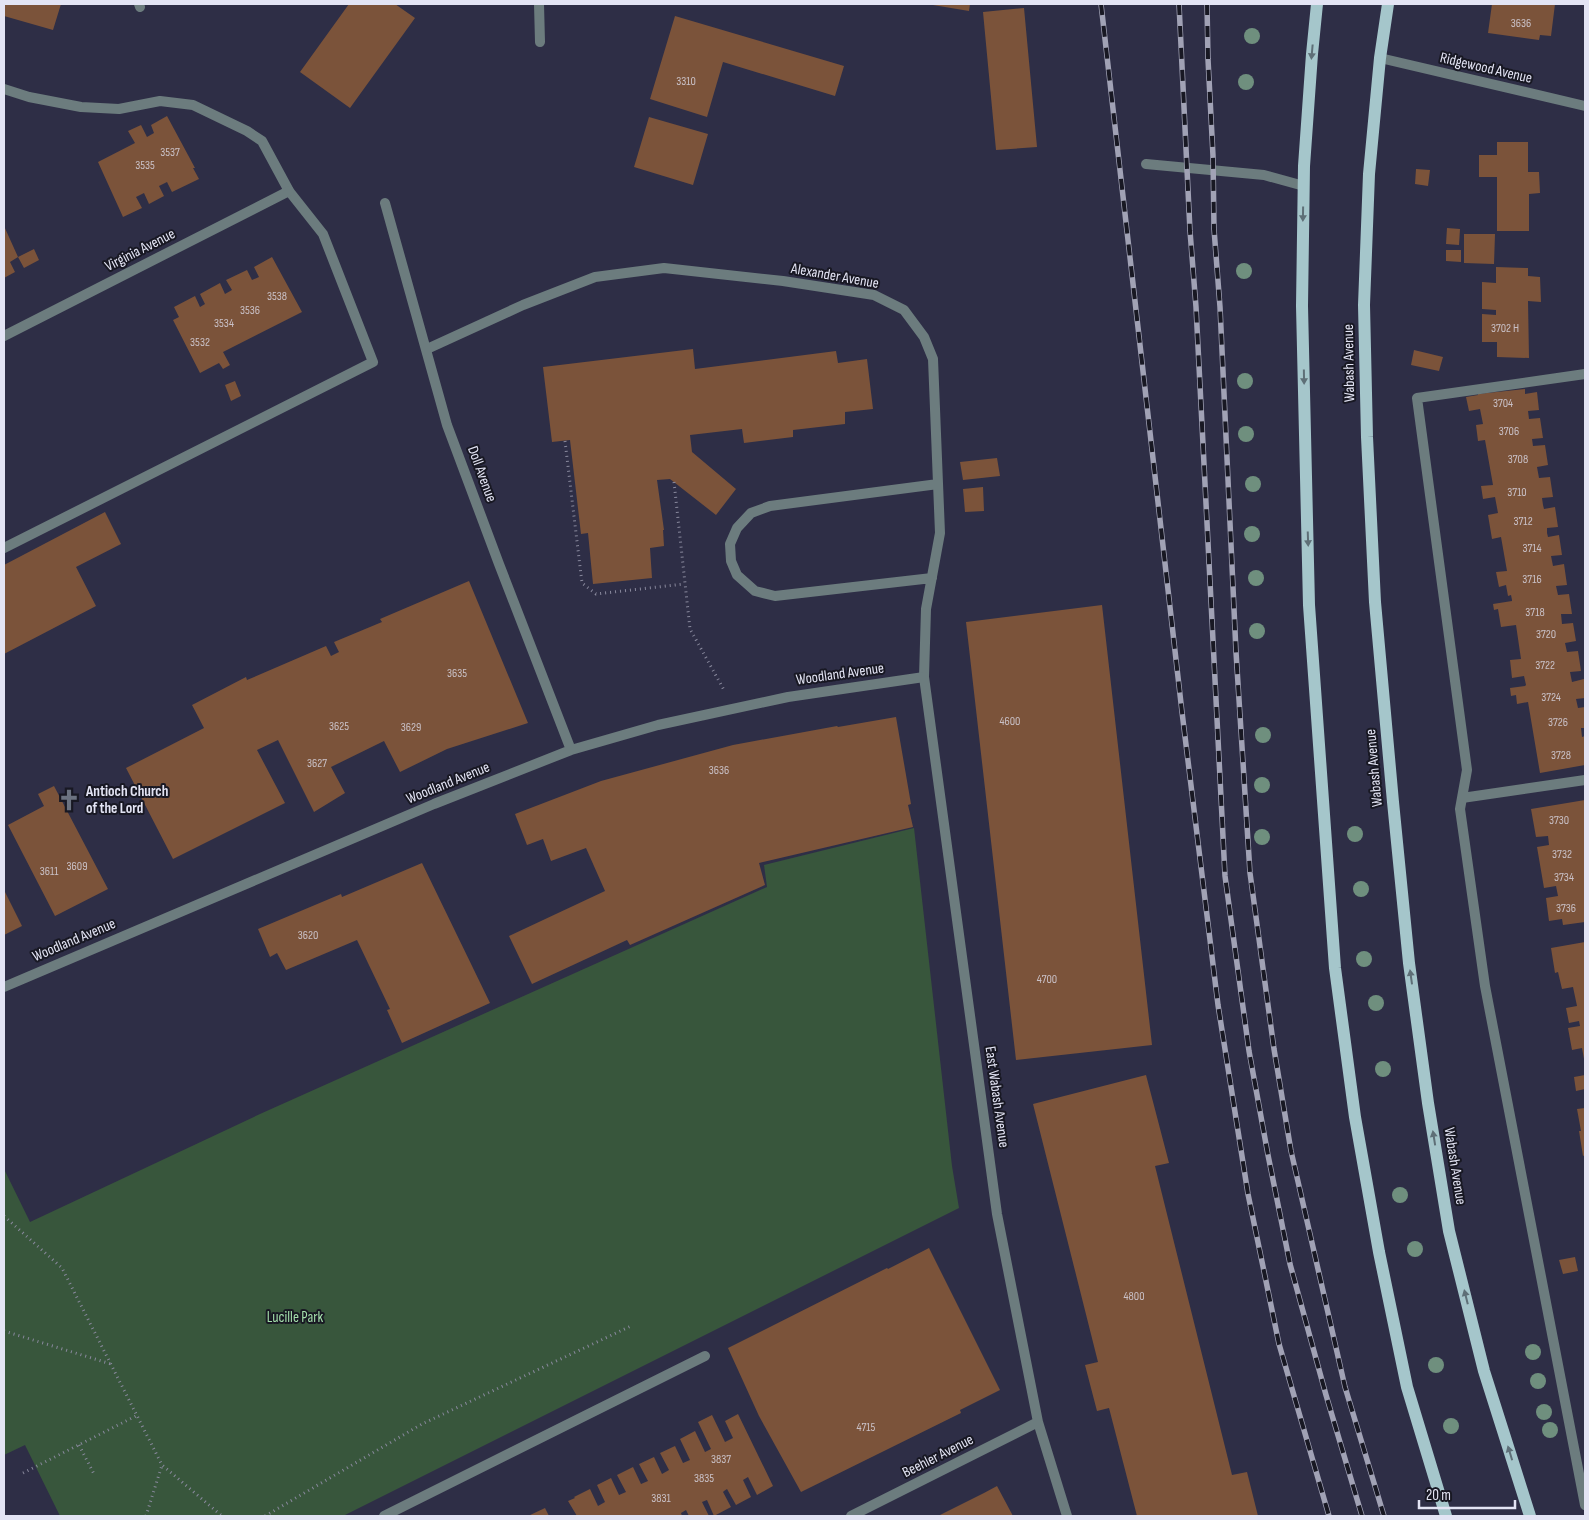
<svg xmlns="http://www.w3.org/2000/svg" width="1589" height="1520" font-family="'Sofia Sans Condensed',sans-serif">
<style>
.green{fill:#38563c}
.building{fill:#7b533a}
.lines{fill:none;stroke-linecap:round;stroke-linejoin:round}
.path{stroke:#89899d;stroke-width:3;stroke-dasharray:1 4;stroke-linecap:butt}
.lane{stroke:#6c7c7e;stroke-width:10}
.street{stroke:#6c7c7e;stroke-width:10}
.primary{stroke:#a5c6cb;stroke-width:12}
.rail-casing{stroke:#a1a2b5;stroke-width:5.5}
.rail{stroke:#181823;stroke-width:4;stroke-dasharray:11;stroke-linecap:butt}
.tree{fill:#6f8f7e}
.oneway{fill:#5e6f77}
.labels{text-anchor:middle;dominant-baseline:central;stroke-width:4;stroke-linejoin:round;paint-order:stroke}
.number-label{font-size:12px;fill:#c9c0c6}
.street-label{font-size:15px;fill:#e3e4f4;stroke:#181823}
.poi-label{font-size:15px;font-weight:bold;fill:#e3e4f4;stroke:#181823;text-anchor:start}
.park-label{font-size:15px;fill:#a4dfab;stroke:#181823}
</style>
<rect width="100%" height="100%" fill="#2e2e46"/>
<path class="green" d="M914,828L952,1166L959,1208L343,1516H60L25,1445L4,1455V1169L30,1222L260,1114L767,887L764,865Z"/>
<path class="building" d="M4,4H61L53,30L4,16Z
M349,4H395L415,18L350,108L300,72Z
M927,4H970L969,11Z
M1492,4H1555L1551,36L1540,35L1539,40L1488,33Z
M1024,8L1037,147L996,150L983,12Z
M675,16L844,66L835,96L723,62L707,117L650,99Z
M167,116L195,168H193L199,179L172,192L167,182L159,186L164,196L149,204L144,193L136,197L142,208L123,217L98,162L135,143L128,131L141,125L147,137L154,133L151,125Z
M649,117L708,134L693,185L634,167Z
M1497,142H1528V172H1539L1540,193L1529,194V231H1497V177H1479V155H1497Z
M1416,169L1430,170L1428,186L1415,184Z
M4,226L18,257L34,249L39,260L24,268L18,257L10,262L15,272L4,278Z
M1447,228L1460,229L1459,245L1446,244Z
M1464,234H1495L1494,264L1464,263Z
M1446,250H1461V262L1446,261Z
M272,257L302,312L223,352L230,365L223,369L219,363L200,373L173,320L179,317L174,307L195,296L200,307L205,304L200,294L220,283L225,294L232,290L226,280L247,270L252,280L259,277L254,267Z
M1496,267L1528,268V276L1540,277L1541,302L1528,301L1529,358L1497,357V342H1482V314L1496,315V310L1482,309V282L1496,283Z
M693,349L695,369L836,351L838,363L867,359L873,409L845,412V424L793,430V437L744,443L742,429L690,435L692,452L736,489L716,515L670,479L657,480L664,530H663L664,546L650,548L652,578L593,584L588,533L581,534L570,440L552,442L543,367Z
M1414,350L1443,357L1439,371L1411,365Z
M235,381L241,396L231,401L225,385Z
M1525,389V394L1537,392L1539,410L1528,411L1529,419L1540,418L1543,438L1532,439L1533,446L1545,445L1548,465L1537,467L1539,478L1550,477L1553,497L1542,498L1543,505L1544,509L1555,507L1558,527L1547,528V533L1548,537L1559,535L1562,555L1551,556L1553,566L1564,564L1567,585L1556,586L1558,595L1569,594L1572,614H1561L1562,624L1573,623L1576,641L1565,643L1567,652L1578,651L1581,671L1570,672L1572,682L1584,679L1585,685V698L1576,699L1578,708L1585,707V728H1581L1582,737L1585,736V765L1540,773L1528,702L1517,704L1516,695L1511,696L1510,688L1525,686L1526,685L1524,676L1512,678L1510,660L1521,659L1516,625L1501,627L1498,609L1494,610L1493,604L1512,601V600L1511,595L1508,596L1506,585L1499,587L1496,572L1507,571L1501,537L1492,539L1488,515L1498,513L1495,497L1483,499L1481,486L1493,485L1485,440L1478,441L1476,425L1483,424L1480,409L1469,411L1466,397L1478,395V394Z
M997,458L1000,476L963,480L960,462Z
M983,487L984,511L965,512L963,489Z
M105,512L121,544L76,567L96,606L4,654V565Z
M469,581L528,723L447,749L400,772L384,741L331,767L345,793L314,812L278,740L257,750L285,803L173,859L126,768L204,728L192,705L246,677L247,680L326,646L331,656L339,652L334,642L382,622L380,619Z
M1102,605L1152,1045L1016,1060L966,622Z
M896,717L911,804L908,805L913,827L759,863L765,885L630,945L627,940L532,984L509,936L605,891L586,848L551,861L543,839L527,845L515,814L601,781L733,745L837,726L838,727Z
M54,786L108,889L55,916L8,825L44,806L38,794Z
M1585,800V922L1563,925L1562,919L1549,921L1546,898L1558,896L1556,886L1544,888L1537,847L1549,845L1548,836L1536,837L1531,809Z
M422,863L490,1003L402,1043L387,1010L390,1009L357,940L286,970L277,953L270,957L258,929L341,894L342,897Z
M4,890L22,926L4,935Z
M1585,942V1059H1584L1582,1048L1572,1050L1568,1028L1580,1026L1579,1021L1569,1023L1566,1008L1577,1006L1573,987L1562,989L1558,972L1555,973L1551,948Z
M1146,1075L1169,1163L1155,1166L1232,1475L1247,1472L1258,1516H1137L1109,1408L1097,1411L1085,1365L1098,1362L1033,1104Z
M1585,1075V1089L1576,1091L1574,1077Z
M1585,1108V1155L1583,1156L1579,1131H1581L1577,1109Z
M929,1248L1000,1390L960,1410L961,1413L801,1492L759,1416L728,1348L887,1268L888,1269Z
M1575,1257L1578,1271L1563,1274L1559,1260Z
M738,1414L773,1486L757,1495L748,1477L743,1480L751,1497L736,1505L727,1489L724,1491L723,1492L731,1507L714,1516L707,1500L702,1502L709,1516H689L686,1510L681,1513L682,1516H577L568,1501L575,1498L574,1497L590,1489L598,1506L605,1502L597,1485L611,1478L619,1495L626,1492L617,1475L633,1467L641,1484L648,1481L639,1464L654,1457L662,1474L669,1470L660,1453L675,1446L683,1463L690,1460L680,1439L695,1431L705,1452L711,1449L698,1422L712,1415L725,1442L733,1438L725,1421Z
M997,1486L1013,1516H938L984,1493Z
M545,1508L549,1516H528Z"/>
<g class="lines">
<path class="path" d="M565,441L582,583L596,594L684,584
M674,482L690,629L724,690
M4,1216L62,1268L162,1465L222,1516
M4,1331L111,1364
M79,1445L94,1474
M23,1473L136,1416
M146,1516L162,1465
M265,1516L422,1424L631,1326"/>
<path class="lane" d="M139,4L140,7
M539,4L540,42
M4,89L29,97L81,107L119,109L160,101L193,105L247,131L262,141L289,191L323,234L373,362L4,548
M1146,164L1264,175L1304,186
M427,349L523,305L595,277L664,268L783,281L874,295L904,310L924,337L933,359L940,533L926,609L924,677
M1585,374L1417,398L1467,770L1460,809L1485,986L1585,1505
M932,578L775,596L755,591L737,575L731,561L730,544L737,528L751,513L770,506L938,484
M1462,798L1585,780
M384,1516L705,1356"/>
<path class="street" d="M1380,58L1585,106
M385,203L447,425L499,564L571,750
M4,336L289,191
M4,987L434,804L571,750L658,725L788,697L924,677L997,1214L1038,1422L1067,1516
M851,1516L1038,1422"/>
<path class="primary" d="M1317,4L1312,54L1304,166L1302,306L1309,605L1335,968L1355,1117L1379,1252L1407,1387L1446,1516
M1388,4L1380,58L1369,174L1364,305L1367,437L1375,602L1393,802L1409,963L1428,1103L1449,1231L1484,1371L1530,1516"/>
<g class="rail-casing">
<path id="rail" d="M1101,4L1182,712L1218,1005L1248,1194L1279,1344L1329,1516
M1179,4L1190,231L1196,307L1225,876L1249,1051L1268,1155L1290,1264L1326,1395L1362,1516
M1207,4L1208,59L1213,156L1214,229L1220,307L1236,652L1250,873L1274,1049L1291,1151L1345,1387L1384,1516"/>
</g>
<use href="#rail" class="rail"/>
</g>
<g class="tree">
<circle cx="1252" cy="36" r="8"/>
<circle cx="1246" cy="82" r="8"/>
<circle cx="1244" cy="271" r="8"/>
<circle cx="1245" cy="381" r="8"/>
<circle cx="1246" cy="434" r="8"/>
<circle cx="1253" cy="484" r="8"/>
<circle cx="1252" cy="534" r="8"/>
<circle cx="1256" cy="578" r="8"/>
<circle cx="1257" cy="631" r="8"/>
<circle cx="1263" cy="735" r="8"/>
<circle cx="1262" cy="785" r="8"/>
<circle cx="1355" cy="834" r="8"/>
<circle cx="1262" cy="837" r="8"/>
<circle cx="1361" cy="889" r="8"/>
<circle cx="1364" cy="959" r="8"/>
<circle cx="1376" cy="1003" r="8"/>
<circle cx="1383" cy="1069" r="8"/>
<circle cx="1400" cy="1195" r="8"/>
<circle cx="1415" cy="1249" r="8"/>
<circle cx="1533" cy="1352" r="8"/>
<circle cx="1436" cy="1365" r="8"/>
<circle cx="1538" cy="1381" r="8"/>
<circle cx="1544" cy="1412" r="8"/>
<circle cx="1451" cy="1426" r="8"/>
<circle cx="1550" cy="1430" r="8"/>
</g>
<defs><path id="oneway-solid" d="M-6-.8H1V-3.2L6.5 0L1 3.2V.8H-6Z" transform="scale(1.25)"/></defs>
<g class="oneway">
<use href="#oneway-solid" transform="translate(1312 52) rotate(95)"/>
<use href="#oneway-solid" transform="translate(1303 214) rotate(91)"/>
<use href="#oneway-solid" transform="translate(1304 377) rotate(89)"/>
<use href="#oneway-solid" transform="translate(1308 539) rotate(88)"/>
<use href="#oneway-solid" transform="translate(1411 977) rotate(-98)"/>
<use href="#oneway-solid" transform="translate(1434 1138) rotate(-99)"/>
<use href="#oneway-solid" transform="translate(1466 1297) rotate(-104)"/>
<use href="#oneway-solid" transform="translate(1510 1453) rotate(-107)"/>
</g>
<defs>
<g id="church-bare" transform="scale(1.725)"><path d="M-1.2-6h2.4v3.5h3.3v2.4h-3.3V6h-2.4V-.1h-3.3v-2.4h3.3Z" fill="#6b7280" stroke="#181823" stroke-width="2.5" paint-order="stroke"/></g>
</defs>
<g fill-rule="evenodd">
<use href="#church-bare" x="69" y="800"/>
</g>
<g class="labels">
<g class="number-label">
<text x="1521" y="23">3636</text>
<text x="686" y="81">3310</text>
<text x="170" y="152">3537</text>
<text x="145" y="165">3535</text>
<text x="277" y="296">3538</text>
<text x="250" y="310">3536</text>
<text x="224" y="323">3534</text>
<text x="1505" y="328">3702 H</text>
<text x="200" y="342">3532</text>
<text x="1503" y="403">3704</text>
<text x="1509" y="431">3706</text>
<text x="1518" y="459">3708</text>
<text x="1517" y="492">3710</text>
<text x="1523" y="521">3712</text>
<text x="1532" y="548">3714</text>
<text x="1532" y="579">3716</text>
<text x="1535" y="612">3718</text>
<text x="1546" y="634">3720</text>
<text x="1545" y="665">3722</text>
<text x="457" y="673">3635</text>
<text x="1551" y="697">3724</text>
<text x="1010" y="721">4600</text>
<text x="1558" y="722">3726</text>
<text x="339" y="726">3625</text>
<text x="411" y="727">3629</text>
<text x="1561" y="755">3728</text>
<text x="317" y="763">3627</text>
<text x="719" y="770">3636</text>
<text x="1559" y="820">3730</text>
<text x="1562" y="854">3732</text>
<text x="77" y="866">3609</text>
<text x="49" y="871">3611</text>
<text x="1564" y="877">3734</text>
<text x="1566" y="908">3736</text>
<text x="308" y="935">3620</text>
<text x="1047" y="979">4700</text>
<text x="1134" y="1296">4800</text>
<text x="866" y="1427">4715</text>
<text x="721" y="1459">3837</text>
<text x="704" y="1478">3835</text>
<text x="661" y="1498">3831</text>
</g>
<g class="street-label">
<text transform="translate(1486 68) rotate(13)">Ridgewood Avenue</text>
<text transform="translate(140 250) rotate(-27)">Virginia Avenue</text>
<text transform="translate(835 276) rotate(10)">Alexander Avenue</text>
<text transform="translate(1349 363) rotate(-91)">Wabash Avenue</text>
<text transform="translate(482 474) rotate(70)">Doll Avenue</text>
<text transform="translate(840 674) rotate(-8)">Woodland Avenue</text>
<text transform="translate(1374 768) rotate(-95)">Wabash Avenue</text>
<text transform="translate(448 783) rotate(-22)">Woodland Avenue</text>
<text transform="translate(74 940) rotate(-23)">Woodland Avenue</text>
<text transform="translate(997 1097) rotate(82)">East Wabash Avenue</text>
<text transform="translate(1455 1166) rotate(81)">Wabash Avenue</text>
<text transform="translate(938 1456) rotate(-27)">Beehler Avenue</text>
</g>
<g class="poi-label">
<text x="86" y="791">Antioch Church<tspan x="86" dy="17">of the Lord</tspan></text>
</g>
<g class="park-label">
<text x="295" y="1317">Lucille Park</text>
</g>
</g>
<rect width="1589" height="1520" fill="none" stroke="#e3e4f4" stroke-width="10"/>
<path d="M1419 1500v8h96v-8" fill="none" stroke="#e3e4f4" stroke-width="2.5"/>
<text x="1426" y="1500" font-size="15" fill="#e3e4f4" stroke="#181823" stroke-width="4" paint-order="stroke">20 m</text>
</svg>
